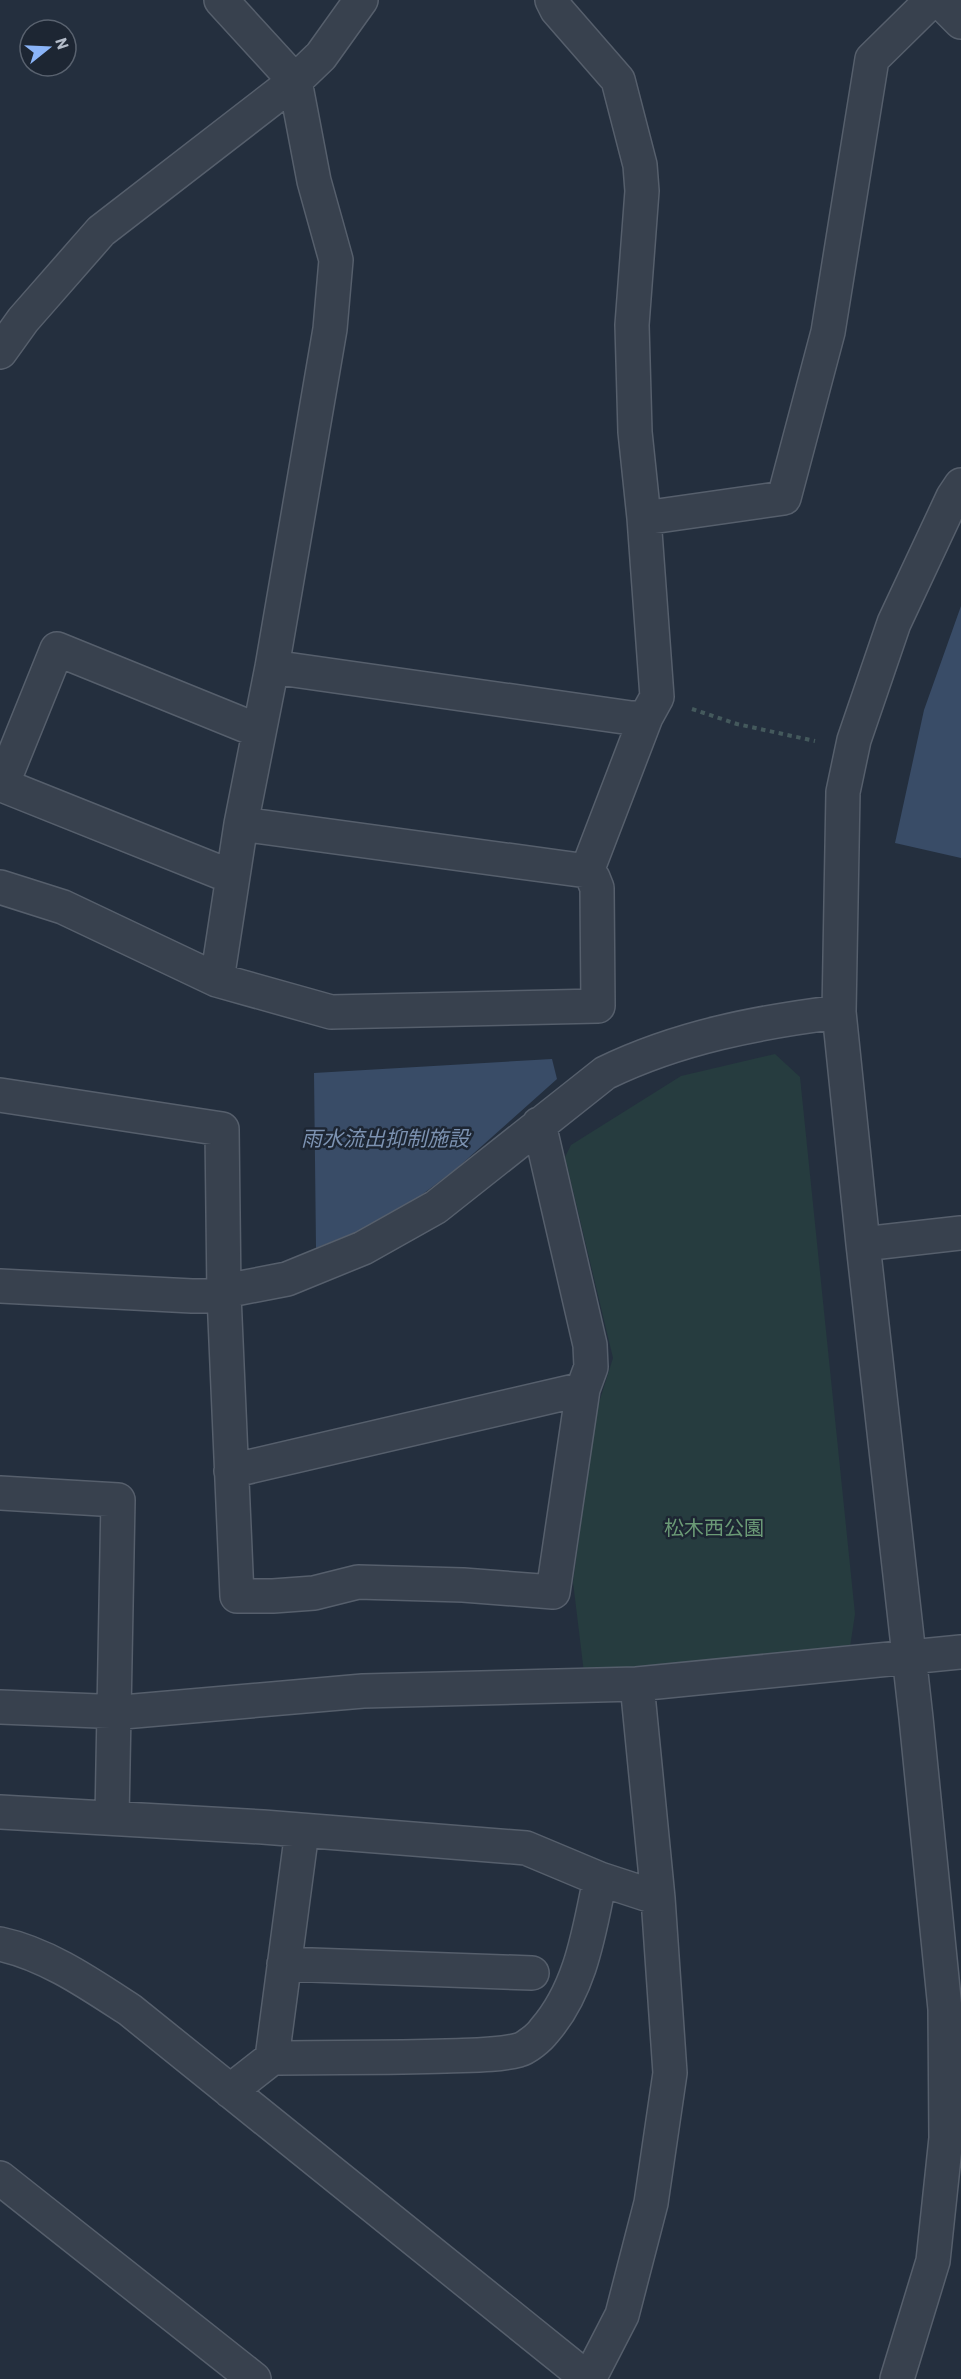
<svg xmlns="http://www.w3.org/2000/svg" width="961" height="2379" font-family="Barlow,'Noto Sans JP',sans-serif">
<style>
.green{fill:#263c3f}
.water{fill:#394c67}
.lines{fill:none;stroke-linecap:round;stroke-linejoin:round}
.minor-casing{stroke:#565f6c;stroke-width:36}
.path{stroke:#44595c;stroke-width:4;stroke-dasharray:4.5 4.5;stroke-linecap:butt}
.minor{stroke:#38414e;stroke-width:33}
.labels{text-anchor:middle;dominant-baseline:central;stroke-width:5;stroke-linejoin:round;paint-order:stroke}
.park-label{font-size:20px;fill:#6b9a76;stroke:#1d2633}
.water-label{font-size:21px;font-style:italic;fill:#7c92b1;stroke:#1d2633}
</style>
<rect width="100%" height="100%" fill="#242f3e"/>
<path class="green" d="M775,1054L800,1077L855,1614L850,1647L584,1673L573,1582L596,1412L613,1358L565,1157L571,1145L681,1076Z"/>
<path class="water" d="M961,606V858L895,843L924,710Z
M552,1059L557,1079L456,1169L391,1218L316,1248L314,1073Z"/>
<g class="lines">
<g class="minor-casing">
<path id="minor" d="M939,0L961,22
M0,352L23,320L101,231L295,81L321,56L361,0
M644,518L784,498L828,332L872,59L932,0
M272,667L631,718L646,717L657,697L644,518L635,432L632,325L642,191L640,165L618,80L557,10L552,0
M241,824L587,871L646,717
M232,877L2,785L57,649L259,731
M0,887L63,907L217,980L331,1012L598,1006L597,888L593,878L587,871
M217,980L241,824L272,667L330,329L336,260L314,181L295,81L221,0
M0,1095L222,1129L224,1295L237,1596H273L314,1593L358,1582L463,1585L553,1592L583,1389L591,1367L590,1345L539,1124
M863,1244L961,1233
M0,1286L192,1296L224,1295L235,1289L287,1279L363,1248L436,1207L605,1073C679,1037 759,1022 839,1012
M231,1471L583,1389
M0,1493L118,1500L112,1818
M637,1684L961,1652
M0,1707L123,1712L363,1691L637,1684L658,1898L670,2073L651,2203L622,2315L589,2379
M0,1812L263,1827L526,1848L600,1879L658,1898
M0,1944C47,1954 90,1984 130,2010L588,2379
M284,1964L532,1973
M272,2058C330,2057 388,2058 446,2056C469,2055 496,2056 519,2050C526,2048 539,2038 544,2031C581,1989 589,1932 600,1879
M230,2091L272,2058L302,1831
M0,2178L254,2379
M897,2379L933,2261L946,2138L945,2009L916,1718L863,1244L839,1012L843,792L854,740L894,623L953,497L961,485"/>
</g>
<path class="path" d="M692,709L737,724L815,741"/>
<use href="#minor" class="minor"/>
</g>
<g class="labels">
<g class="park-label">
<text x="714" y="1527">松木西公園</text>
</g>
<g class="water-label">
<text x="385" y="1137">雨水流出抑制施設</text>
</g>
</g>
<g transform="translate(48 48) rotate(72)"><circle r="28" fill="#1d2633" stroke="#59626f" stroke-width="1.5"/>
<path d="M0-4.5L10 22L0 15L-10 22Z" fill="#8ab4f8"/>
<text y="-9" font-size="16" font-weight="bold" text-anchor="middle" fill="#b4bcc9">N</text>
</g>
</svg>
